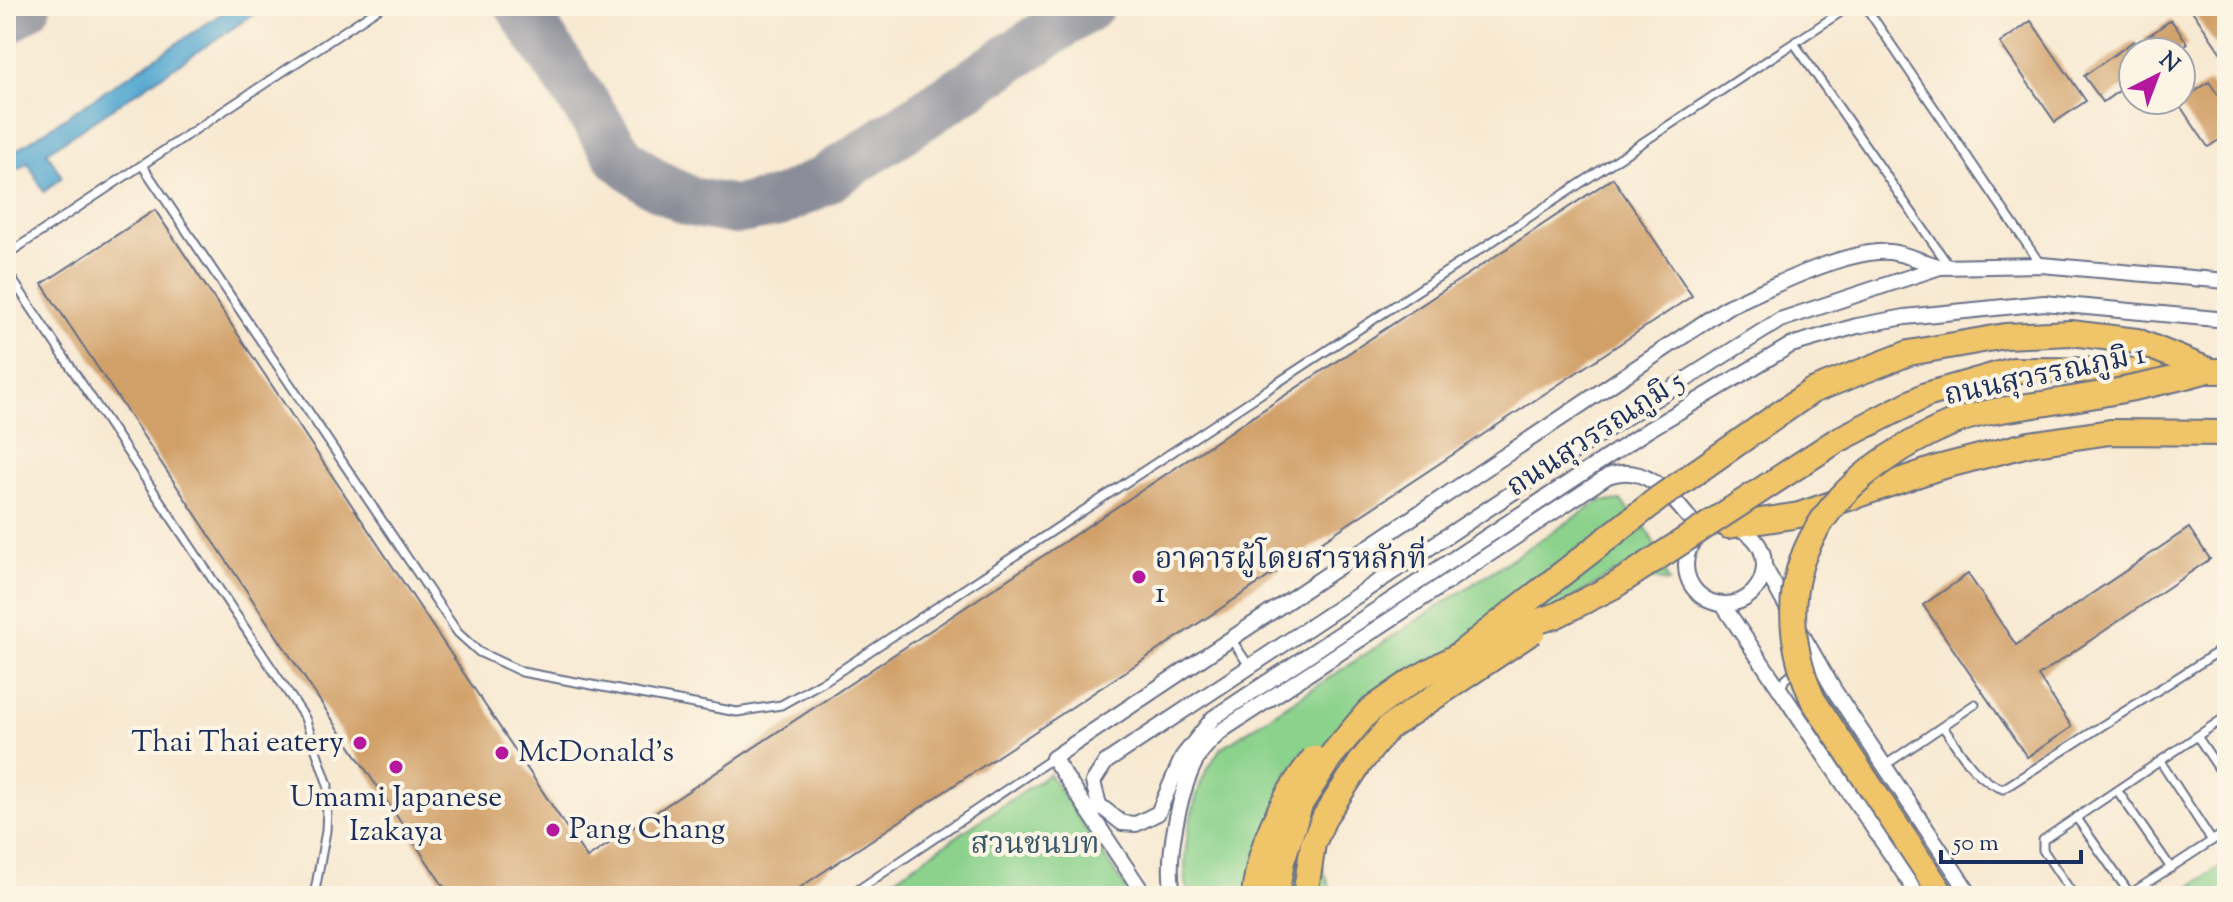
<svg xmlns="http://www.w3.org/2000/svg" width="2233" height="902" font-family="'Sorts Mill Goudy','Noto Serif Thai',serif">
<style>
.green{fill:#8bd28c;stroke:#538075;stroke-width:2}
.water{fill:#54a8d0;stroke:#386c97;stroke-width:2}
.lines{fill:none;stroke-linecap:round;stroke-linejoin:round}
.taxiway{stroke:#8a8c98;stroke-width:50}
.building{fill:#d1a069}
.service-casing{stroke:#687087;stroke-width:11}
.minor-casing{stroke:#687087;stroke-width:18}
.trunk-casing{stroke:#687087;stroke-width:28}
.service{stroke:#fff;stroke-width:7}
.minor{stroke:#fff;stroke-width:14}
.trunk{stroke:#f0c469;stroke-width:24}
.trunk-bridge-casing{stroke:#687087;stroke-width:28;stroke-linecap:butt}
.trunk-bridge{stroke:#f0c469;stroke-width:24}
.poi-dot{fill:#b5179e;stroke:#fcf5e5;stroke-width:3}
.labels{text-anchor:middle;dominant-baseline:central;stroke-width:8;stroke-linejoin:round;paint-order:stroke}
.street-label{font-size:30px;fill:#1b2f5e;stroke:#fcf5e5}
.poi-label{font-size:30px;fill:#1b2f5e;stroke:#fcf5e5;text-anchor:start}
.park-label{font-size:30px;fill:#37586a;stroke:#fcf5e5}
</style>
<rect width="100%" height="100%" fill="#fcf5e5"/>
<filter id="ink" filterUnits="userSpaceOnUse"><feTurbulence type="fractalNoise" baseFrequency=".0125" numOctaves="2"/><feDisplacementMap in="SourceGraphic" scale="16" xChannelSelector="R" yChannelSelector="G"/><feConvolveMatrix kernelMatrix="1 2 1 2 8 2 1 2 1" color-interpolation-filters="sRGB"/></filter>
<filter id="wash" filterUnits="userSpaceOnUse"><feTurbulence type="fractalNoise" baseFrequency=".006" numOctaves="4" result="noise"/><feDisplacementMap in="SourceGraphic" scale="32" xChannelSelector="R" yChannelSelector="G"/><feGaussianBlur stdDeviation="1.8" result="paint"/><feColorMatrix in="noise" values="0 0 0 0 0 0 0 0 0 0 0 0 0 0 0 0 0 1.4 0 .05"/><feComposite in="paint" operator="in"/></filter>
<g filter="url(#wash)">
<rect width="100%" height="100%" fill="#f8e9d2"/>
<path class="green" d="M1600,501H1621L1649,532L1669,582L1614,573L1288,771L1333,896H1189C1179,865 1190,813 1201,783C1205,771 1214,760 1220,749Z
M1049,774L1131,896H869Z
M2227,862V896H2176Z"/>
<path class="water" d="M233,6H266L47,152L62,177L44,192L28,163L6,177V157Z"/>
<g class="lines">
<path class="taxiway" d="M520,6L621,158L650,181L691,202L735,210L779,202L825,180L1089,6
M6,20L26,6"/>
</g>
<g id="blocks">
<path class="building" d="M2189,6H2227V62Z
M2171,20L2188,44L2176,52H2152L2144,39Z
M2031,21L2086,101L2055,122L2000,43Z
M2134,41L2142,52H2133V81L2103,102L2084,76Z
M2209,82L2227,108V135L2208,147L2178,103Z
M1613,178L1692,296L787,896H450L42,284L155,210L587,858Z
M2189,528L2210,559L2038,676L2072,727L2027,757L1923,605L1968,574L2016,645Z"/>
</g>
</g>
<g filter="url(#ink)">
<use href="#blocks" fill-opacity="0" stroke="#687087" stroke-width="2"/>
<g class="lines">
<g class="service-casing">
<path id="service" d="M1865,6L2041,265
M1794,43L1949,266
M142,165L382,6
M6,255L142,165L458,633L479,652L522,672L737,712L781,705L826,680L1850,6
M6,270L305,718L328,785L326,831L314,896
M1231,639L1250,667
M1781,688L1785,679L1798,668
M1943,727C1959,749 1975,780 2003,789L2227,646
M2197,736L2227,781
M2160,761L2212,841
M1884,766L1975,704
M2117,790L2171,868
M2076,817L2130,894
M849,896L1053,758
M2074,896L2043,850V840L2227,716
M2127,896L2227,831"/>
</g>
<g class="minor-casing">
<path id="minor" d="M2227,281L2041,265L1940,267L1780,320L1628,416L1106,762L1093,782L1099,805L1122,823L1136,824L1158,813L1183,756L1213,718L1648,430L1791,345L1857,326L1905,317L2044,303L2227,320
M1686 565a39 39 0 1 1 78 0a39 39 0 1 1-78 0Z
M1765,568L1790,613
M1723,605L1919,896
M1800,631L1834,690L1971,896
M1145,896L1053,758L1727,307C1766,289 1848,248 1890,252C1906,254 1923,262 1938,266
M1174,896C1164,861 1180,788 1198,757C1204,746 1215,737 1224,729L1608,476C1651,460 1676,505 1702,533"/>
</g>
<g class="trunk-casing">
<path id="trunk" d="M1836,441L1926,395L2013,370L2227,371
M1728,526L1799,515L1937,468L2029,444L2110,432L2227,433
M1385,721L1441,671"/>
</g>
<use href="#service" class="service"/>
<use href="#minor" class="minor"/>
<use href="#trunk" class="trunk"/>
<g class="trunk-bridge-casing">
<path id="trunk-bridge" d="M1492,635L1555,616L1614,586L1836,441
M1254,896C1259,843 1281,799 1314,758
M1276,896L1282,861L1300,805L1330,757L1368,712L1412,681L1457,656L1659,498L1812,391L1909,353L2005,336L2071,333L2137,341L2208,370
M1305,896L1313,844L1325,816L1360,763L1388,728L1533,631
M1943,896L1813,700C1755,566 1832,475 1952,423C1982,410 2021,408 2053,402C2106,394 2156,385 2208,370"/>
</g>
<use href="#trunk-bridge" class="trunk-bridge"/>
</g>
</g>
<g class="poi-dot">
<circle cx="1139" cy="577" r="8"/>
<circle cx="360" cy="743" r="8"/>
<circle cx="502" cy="753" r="8"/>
<circle cx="396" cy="767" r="8"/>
<circle cx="553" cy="830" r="8"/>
</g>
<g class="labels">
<g class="street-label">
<text transform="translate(2045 376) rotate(-12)">ถนนสุวรรณภูมิ 1</text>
<text transform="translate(1596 435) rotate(-33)">ถนนสุวรรณภูมิ 5</text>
</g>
<g class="poi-label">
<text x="1155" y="560">อาคารผู้โดยสารหลักที่<tspan x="1155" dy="34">1</tspan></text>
<text x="344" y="743" text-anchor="end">Thai Thai eatery</text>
<text x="518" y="753">McDonald's</text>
<text x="396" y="798" text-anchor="middle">Umami Japanese<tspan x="396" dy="34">Izakaya</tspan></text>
<text x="569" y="830">Pang Chang</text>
</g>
<g class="park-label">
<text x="1035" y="845">สวนชนบท</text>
</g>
</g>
<rect width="2233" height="902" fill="none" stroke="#fcf5e5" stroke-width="32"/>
<g transform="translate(2157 76) rotate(42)"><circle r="38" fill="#fcf5e5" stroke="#a2a6af" stroke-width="2"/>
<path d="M0-6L14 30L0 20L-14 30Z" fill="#b5179e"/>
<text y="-12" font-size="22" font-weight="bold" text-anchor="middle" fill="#1b2f5e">N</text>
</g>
<path d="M1941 850v12h140v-12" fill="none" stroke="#1b2f5e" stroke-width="4"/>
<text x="1953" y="850" font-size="24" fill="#1b2f5e" stroke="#fcf5e5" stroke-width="6" paint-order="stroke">50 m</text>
</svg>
